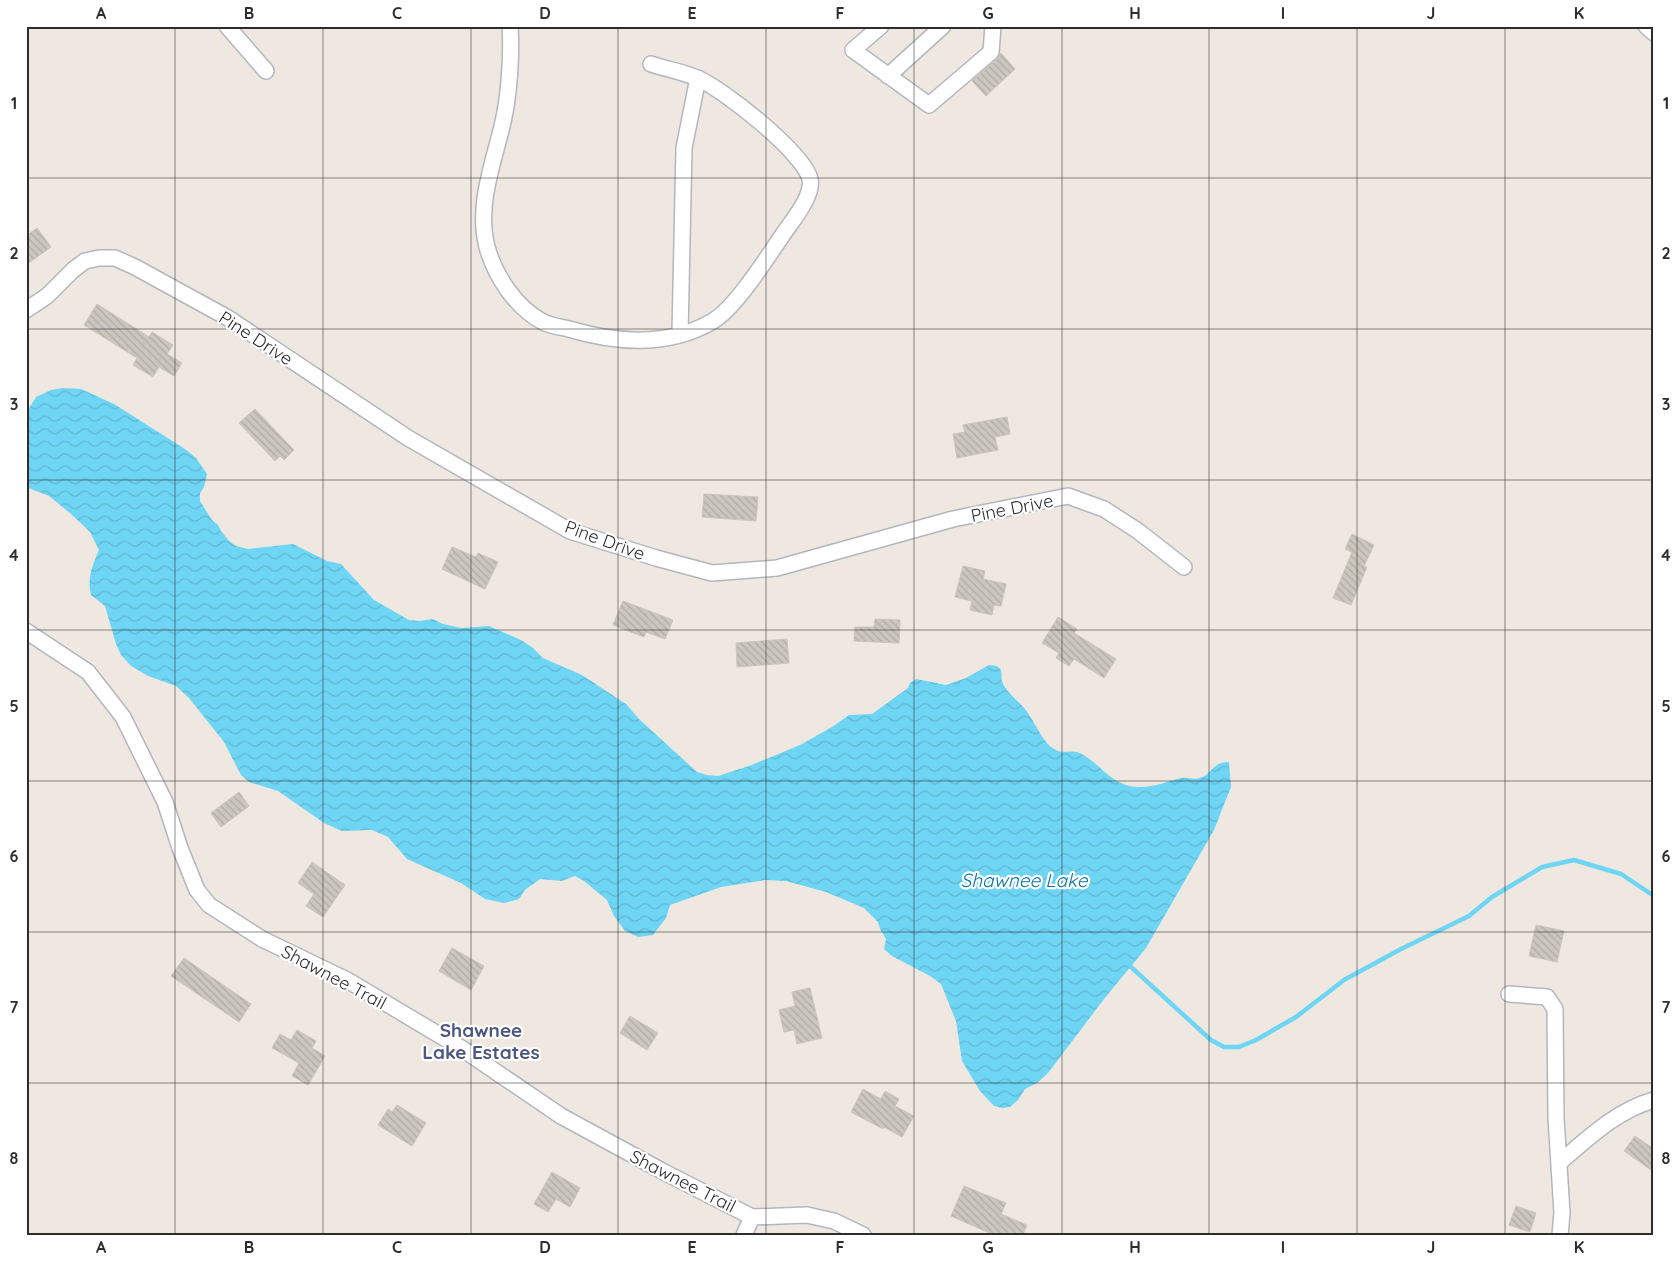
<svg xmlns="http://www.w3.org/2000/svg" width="1680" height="1261" font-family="Quicksand,sans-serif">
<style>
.water{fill:url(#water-waves)}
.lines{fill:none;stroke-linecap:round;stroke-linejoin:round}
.stream{stroke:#6fd5f5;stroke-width:4.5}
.building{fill:url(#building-back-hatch);stroke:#cbc4b9}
.minor-casing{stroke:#b3b6c1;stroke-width:18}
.minor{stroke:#fff;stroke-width:15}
.grid{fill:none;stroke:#2d2d2d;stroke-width:1;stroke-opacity:0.55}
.labels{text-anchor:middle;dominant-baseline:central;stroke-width:4.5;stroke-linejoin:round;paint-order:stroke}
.street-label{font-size:18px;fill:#2d2d2d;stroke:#fff}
.water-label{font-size:19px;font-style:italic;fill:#0775a7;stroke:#fff}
.neighbourhood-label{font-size:19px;font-weight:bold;fill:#4b5681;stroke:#fff}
.neatline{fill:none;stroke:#2d2d2d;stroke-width:2}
.grid-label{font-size:16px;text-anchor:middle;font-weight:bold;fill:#2d2d2d}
</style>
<defs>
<pattern id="water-waves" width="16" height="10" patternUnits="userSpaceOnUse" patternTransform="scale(1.25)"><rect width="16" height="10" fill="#6fd5f5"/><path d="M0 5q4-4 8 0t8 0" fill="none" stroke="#60b7d2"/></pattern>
<pattern id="building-back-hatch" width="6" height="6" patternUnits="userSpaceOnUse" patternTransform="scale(1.25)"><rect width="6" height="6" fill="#cbc6be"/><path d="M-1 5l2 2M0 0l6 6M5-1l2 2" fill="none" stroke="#afaaa4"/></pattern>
</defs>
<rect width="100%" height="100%" fill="#efe8e0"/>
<path class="water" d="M63,388L81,389L114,404L185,449L196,458L207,474L204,487L200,493V501L212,520L218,525L221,531L229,541L236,546L248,549L293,544L327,561L341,564L374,600L409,620L419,621L433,619L443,624L461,628L489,626L521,640L533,648L543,658L582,675L626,704L639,719L697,772L707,775L718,776L749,766L800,745L832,727L849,715L872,714L908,688L910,683L916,679L946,685L966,678L989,665L997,666L1001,670C1002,674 1001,678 1002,681C1004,690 1018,701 1024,708C1034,719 1043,745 1056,750C1066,755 1072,747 1085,756C1105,769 1114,787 1140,787C1155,787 1168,781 1181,778C1188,777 1194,780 1200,778C1213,773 1212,762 1229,762L1231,787L1214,830L1146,948L1104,999L1048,1073L1037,1083L1025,1089L1018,1100L1010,1107L1002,1108L994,1106L980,1091L962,1061L956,1021L941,984L930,976L892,956L884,949L886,939L880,929L878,922L864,908L826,892L786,881L765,880L721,887L670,905L666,918L653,935L638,937L625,931L614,916L607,900L584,881L575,876L562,881L540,879L525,890L519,899L504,903L485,899L461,883L407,859L388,837L372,830L342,831L324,823L278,791L249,782L241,775L224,742L189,698L176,686L148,676L131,666L121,655L116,644L105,606L91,595C87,578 92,566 99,550L90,532L71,514L49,496L26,487V413L36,397L51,390Z"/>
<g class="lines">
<path class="stream" d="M1131,967L1211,1040L1224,1047H1239L1256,1040L1296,1017L1344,980L1401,949L1469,916L1492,897L1542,867L1574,860L1621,874L1654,896"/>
</g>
<path class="building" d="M1001,53L1015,69L986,96L972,81L997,59Z
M37,228L51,247L26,265V236Z
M97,304L149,337L152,332L173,345L167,354L182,363L174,376L159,367L153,377L133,365L137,358L84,325Z
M255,409L294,450L284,460L280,456L275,461L239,423Z
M1007,417L1010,434L995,437L998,450L957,458L953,434L965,432L963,425Z
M704,494L758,497L756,521L702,517Z
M1352,534L1374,545L1364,566L1367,567L1351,605L1333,598L1352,552L1345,549Z
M452,547L476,557L478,553L498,562L485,589L442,569Z
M963,566L985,571L983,579L1006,584L1001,606L994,605L992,615L970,610L972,601L955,597Z
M623,601L673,620L665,639L646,632L644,637L613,625Z
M1058,617L1077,629L1074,633L1116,659L1104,678L1074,659L1069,666L1056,658L1059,653L1042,643Z
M875,619L900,620L899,643L854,641L855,627H874Z
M787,639L789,663L737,667L736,643Z
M239,792L249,806L221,827L211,813Z
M312,862L345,885L323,917L306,906L314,894L298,883Z
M1536,925L1564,931L1557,962L1529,956Z
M452,948L484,966L471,990L439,971Z
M184,958L251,1004L239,1022L171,976Z
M810,988L822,1038L797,1044L794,1030L784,1032L779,1010L795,1006L792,992Z
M630,1016L658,1033L647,1050L620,1033Z
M297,1030L316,1041L312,1048L325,1056L308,1085L292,1076L299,1063L272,1048L280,1034L291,1040Z
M863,1089L881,1099L885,1091L899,1099L895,1106L914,1116L902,1137L884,1127L883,1129L851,1112Z
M397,1105L426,1123L412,1146L378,1125L388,1109L392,1112Z
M1635,1136L1654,1149V1172L1624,1151Z
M552,1172L580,1188L570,1207L556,1199L548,1212L534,1204Z
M964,1186L1006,1203L1001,1214L1027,1225L1023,1235H994L951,1216Z
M1516,1206L1536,1213L1530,1232L1509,1225Z"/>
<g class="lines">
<g class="minor-casing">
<path id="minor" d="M227,26L266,71
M510,26C512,54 509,96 503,122C494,162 476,205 487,247C495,276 516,308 543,322C551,326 561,327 569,329C616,343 669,347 713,321C736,307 766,259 782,236C791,222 814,196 810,179C804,153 722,88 697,78C683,72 666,69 651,64
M881,26L853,50L929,105L991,52L993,26
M1646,26L1654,33
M888,76L943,26
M26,310L47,296L73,270L85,261L99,258H115L135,267L228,318L408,438L570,531L656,558L712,573L777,568L953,519L1068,496L1104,509L1138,531L1184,567
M680,334L684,148L698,78
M26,631L88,672L123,717L165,802L180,848L197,890L209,905L262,939L347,980L461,1048L561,1116L664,1172L752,1217L807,1215L834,1221L863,1235
M1509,994L1547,997L1555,1009L1556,1118L1562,1213L1560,1235
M1559,1163C1587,1139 1617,1110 1654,1100
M744,1235L752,1217"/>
</g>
<use href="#minor" class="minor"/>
</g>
<path class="grid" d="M175,26V1235M323,26V1235M471,26V1235M618,26V1235M766,26V1235M914,26V1235M1062,26V1235M1209,26V1235M1357,26V1235M1505,26V1235M26,178H1654M26,329H1654M26,480H1654M26,630H1654M26,781H1654M26,932H1654M26,1083H1654"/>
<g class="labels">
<g class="street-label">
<text transform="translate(256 338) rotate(33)">Pine Drive</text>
<text transform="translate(1012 508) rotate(-11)">Pine Drive</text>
<text transform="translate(605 540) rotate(20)">Pine Drive</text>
<text transform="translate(334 977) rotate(28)">Shawnee Trail</text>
<text transform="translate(683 1181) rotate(27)">Shawnee Trail</text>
</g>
<g class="water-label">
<text x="1024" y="880">Shawnee Lake</text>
</g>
<g class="neighbourhood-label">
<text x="481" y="1030">Shawnee<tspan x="481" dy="22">Lake Estates</tspan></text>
</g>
</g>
<rect width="1680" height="1261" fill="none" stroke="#ffffff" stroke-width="55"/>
<rect x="28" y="28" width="1624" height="1206" class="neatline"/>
<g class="grid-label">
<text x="101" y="19">A</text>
<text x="249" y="19">B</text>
<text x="397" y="19">C</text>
<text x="545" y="19">D</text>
<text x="692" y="19">E</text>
<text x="840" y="19">F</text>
<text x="988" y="19">G</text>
<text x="1135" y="19">H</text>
<text x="1283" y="19">I</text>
<text x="1431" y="19">J</text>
<text x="1579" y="19">K</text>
<text x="14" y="109">1</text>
<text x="1666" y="109">1</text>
<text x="14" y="259">2</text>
<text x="1666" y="259">2</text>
<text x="14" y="410">3</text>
<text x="1666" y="410">3</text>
<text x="14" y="561">4</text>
<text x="1666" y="561">4</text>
<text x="14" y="712">5</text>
<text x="1666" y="712">5</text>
<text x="14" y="862">6</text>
<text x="1666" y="862">6</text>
<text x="14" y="1013">7</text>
<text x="1666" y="1013">7</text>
<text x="14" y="1164">8</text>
<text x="1666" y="1164">8</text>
<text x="101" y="1253">A</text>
<text x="249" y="1253">B</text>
<text x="397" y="1253">C</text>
<text x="545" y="1253">D</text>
<text x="692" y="1253">E</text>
<text x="840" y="1253">F</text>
<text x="988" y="1253">G</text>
<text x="1135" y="1253">H</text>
<text x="1283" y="1253">I</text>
<text x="1431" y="1253">J</text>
<text x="1579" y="1253">K</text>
</g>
</svg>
